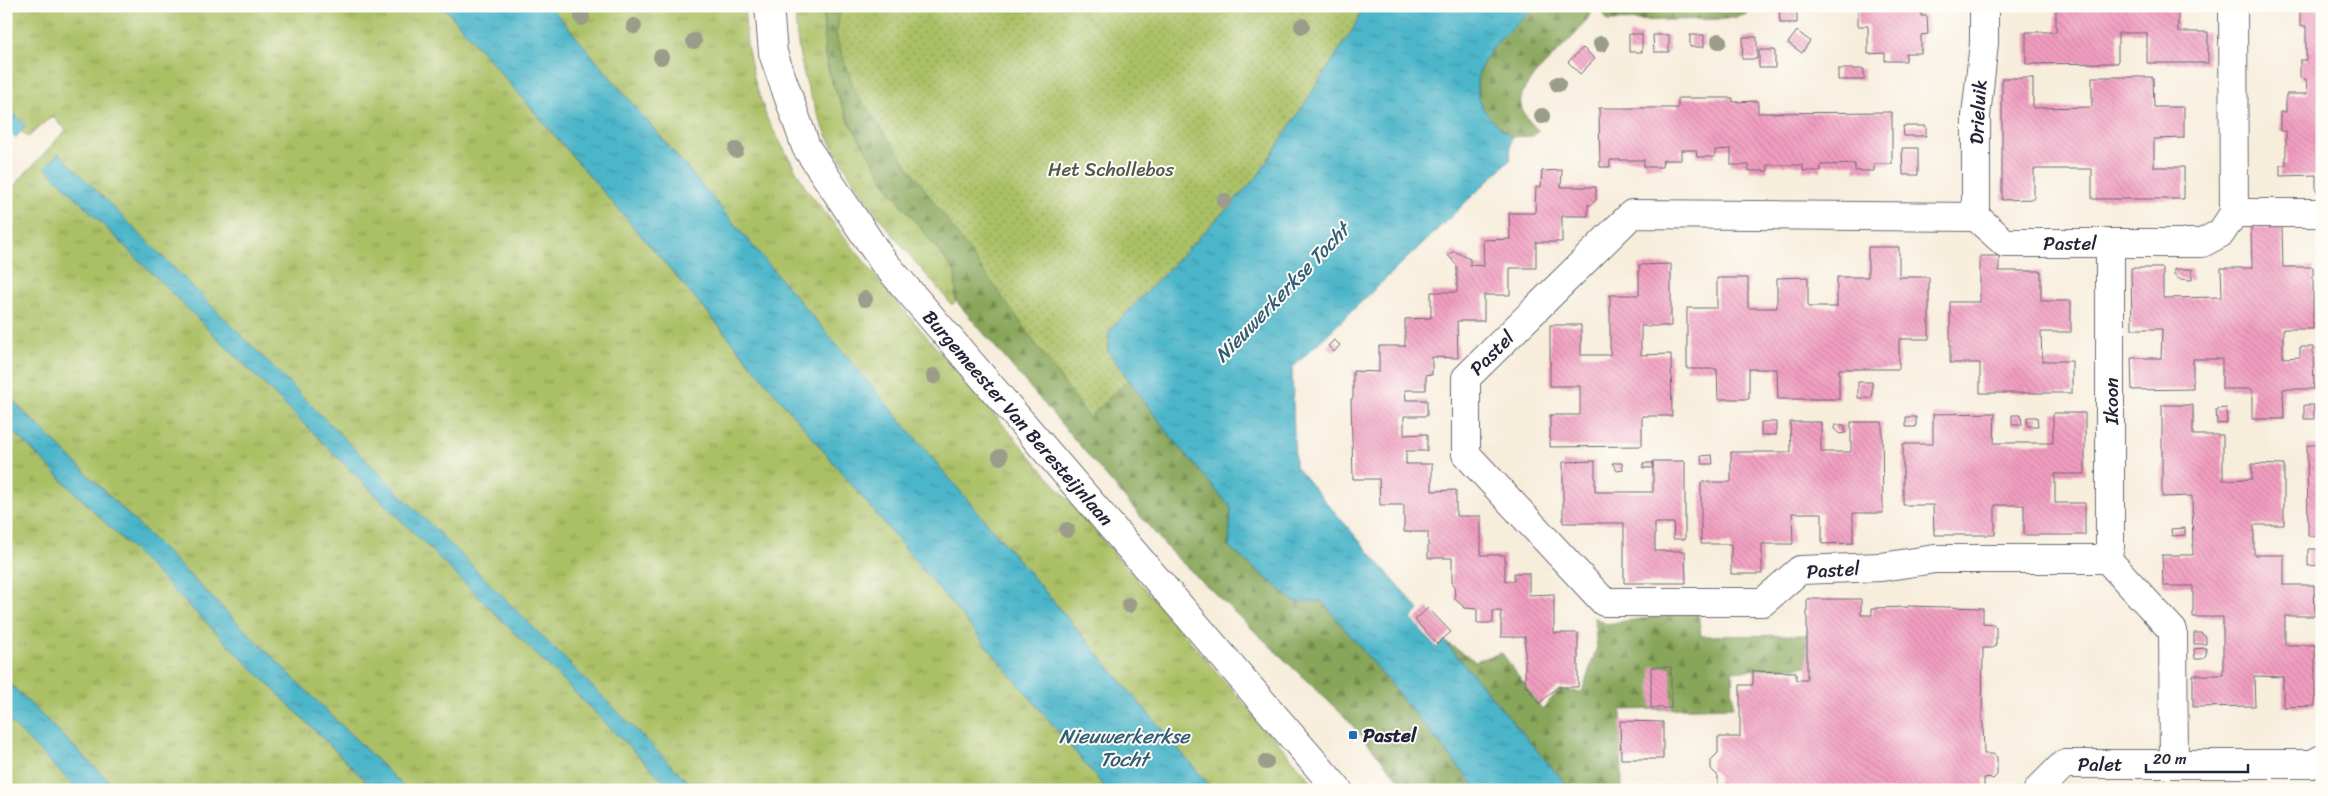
<svg xmlns="http://www.w3.org/2000/svg" width="2328" height="796" font-family="Sriracha,sans-serif">
<style>
.grass{fill:url(#grass-tufts);stroke:#667150}
.forest{fill:url(#forest-firs);stroke:#55644a}
.park{fill:url(#park-dots);stroke:#667150}
.water{fill:url(#water-ripples);stroke:#366c82}
.building{fill:url(#building-back-hatch)}
.lines{fill:none;stroke-linecap:round;stroke-linejoin:round}
.minor-casing{stroke:#6d6973;stroke-width:30}
.secondary-casing{stroke:#6d6973;stroke-width:30}
.minor{stroke:#fff;stroke-width:28}
.secondary{stroke:#fff;stroke-width:28}
.tree{fill:#9c9c8b}
.poi-dot{fill:#1f6fb2;stroke:#fdfcf7;stroke-width:2}
.labels{text-anchor:middle;dominant-baseline:central;stroke-width:4;stroke-linejoin:round;paint-order:stroke}
.street-label{font-size:19px;fill:#22223b;stroke:#fdfcf7}
.park-label{font-size:19px;fill:#52594a;stroke:#fdfcf7}
.poi-label{font-size:19px;font-weight:bold;fill:#22223b;stroke:#fdfcf7;text-anchor:start}
.water-label{font-size:20px;font-style:italic;fill:#325d74;stroke:#fdfcf7}
</style>
<defs>
<pattern id="grass-tufts" width="24" height="20" patternUnits="userSpaceOnUse" patternTransform="scale(1.25)"><rect width="24" height="20" fill="#abc065"/><path d="M3 7l-1-3M5 7V3M7 7l1-3M15 17l-1-3M17 17v-4M19 17l1-3" fill="none" stroke="#8b9c54"/></pattern>
<pattern id="forest-firs" width="22" height="20" patternUnits="userSpaceOnUse" patternTransform="scale(1.25)"><rect width="22" height="20" fill="#88a65a"/><path d="M5 1l3.5 6h-7zM16 11l3.5 6h-7z" fill="#6f874c"/></pattern>
<pattern id="park-dots" width="8" height="8" patternUnits="userSpaceOnUse" patternTransform="scale(1.25)"><rect width="8" height="8" fill="#abc065"/><path d="M2 2h.1M6 6h.1" fill="none" stroke="#8b9c54" stroke-width="1.8" stroke-linecap="round"/></pattern>
<pattern id="water-ripples" width="26" height="14" patternUnits="userSpaceOnUse" patternTransform="scale(1.25)"><rect width="26" height="14" fill="#4bb5c9"/><path d="M2 4q2-2 4 0t4 0M15 11q2-2 4 0t4 0" fill="none" stroke="#3e93a4"/></pattern>
<pattern id="building-back-hatch" width="6" height="6" patternUnits="userSpaceOnUse" patternTransform="scale(1.25)"><rect width="6" height="6" fill="#f19dbf"/><path d="M-1 5l2 2M0 0l6 6M5-1l2 2" fill="none" stroke="#ce87a5"/></pattern>
</defs>
<rect width="100%" height="100%" fill="#fdfcf7"/>
<filter id="ink" filterUnits="userSpaceOnUse"><feTurbulence type="fractalNoise" baseFrequency=".02" numOctaves="2"/><feDisplacementMap in="SourceGraphic" scale="10" xChannelSelector="R" yChannelSelector="G"/><feConvolveMatrix kernelMatrix="1 2 1 2 8 2 1 2 1" color-interpolation-filters="sRGB"/></filter>
<filter id="wash" filterUnits="userSpaceOnUse"><feTurbulence type="fractalNoise" baseFrequency=".0096" numOctaves="4" result="noise"/><feDisplacementMap in="SourceGraphic" scale="20" xChannelSelector="R" yChannelSelector="G"/><feGaussianBlur stdDeviation="1.12" result="paint"/><feColorMatrix in="noise" values="0 0 0 0 0 0 0 0 0 0 0 0 0 0 0 0 0 1.4 0 .05"/><feComposite in="paint" operator="in"/></filter>
<g filter="url(#wash)">
<rect width="100%" height="100%" fill="#f7eddb"/>
<path class="grass" d="M6,6H443L720,327L1107,790H696L59,153L45,167L673,790H407L6,394V194L66,130L52,116L28,137L21,131L26,126L6,106Z
M550,6H744L747,45L755,82L767,119L807,190L896,301L1319,790H1213Z
M795,6H823L825,57L832,82L850,123L889,188L956,272V301L952,305C877,217 796,129 795,6Z
M6,424L375,790H118L6,680Z
M6,718L78,790H6Z"/>
<path class="forest" d="M823,6H1252L1108,352L1172,438L1231,508L1229,547L1295,602L1322,601L1478,790H1408L1346,718L1171,552L956,301L955,272L889,188L850,123L832,82L825,57Z
M1535,6H1594C1582,40 1524,73 1521,99C1519,112 1530,122 1539,131L1533,136L1511,137C1502,128 1487,117 1482,106C1461,65 1510,32 1535,6Z
M1604,6H1758C1750,16 1736,17 1725,19L1608,21L1604,15Z
M1698,612L1701,636L1809,635L1811,666L1732,671L1733,707L1621,710L1622,790H1571L1444,641L1475,661L1502,653L1542,709L1560,690L1582,692L1597,647L1594,617L1608,625L1617,622Z"/>
<path class="park" d="M841,6H1510L1089,418L855,92L836,36Z"/>
<path class="water" d="M443,6H550L1213,790H1107L720,327Z
M1364,6H1535C1510,32 1461,65 1482,106C1487,117 1502,128 1511,137L1510,160L1292,368L1295,466L1419,610L1411,619L1437,648L1444,641L1571,790H1478L1322,601L1295,602L1229,547L1231,508L1172,438L1108,352L1109,331L1257,177L1354,27Z
M6,106L26,126L15,138L6,129Z
M59,153L696,790H673L45,167Z
M6,394L407,790H375L6,424Z
M6,680L118,790H78L6,718Z"/>
<g id="blocks">
<path class="building" d="M1779,6H1797V23H1780Z
M1858,6H1921V16H1927L1928,34L1921,35V53H1906V61H1885V53L1868,54V26H1858Z
M2056,6H2178V32H2208V63H2147V33H2118V63L2026,64V32H2056Z
M2306,6H2322V191H2316V175L2280,176V165H2286V131H2280V112H2286V94H2307L2306,79L2300,78V60H2306V26H2300V8Z
M1797,31L1810,41L1802,53L1788,43Z
M1629,34H1642V52H1629Z
M1653,35H1669V52H1654Z
M1690,35H1704V47H1690Z
M1743,37H1757V59H1742Z
M1583,48L1595,59L1580,74L1568,62Z
M1759,50H1775V68H1759Z
M1838,69H1864V80H1838Z
M2092,77H2153L2154,107H2184V138L2154,139V167H2184V199H2092V169H2034V199L2002,200V78H2033V108L2092,107Z
M1678,98H1733V102L1758,101V113L1892,112V164H1874V171H1855V164L1821,165V171H1803V165H1767L1768,171H1749V165H1731V149L1715,150V157H1697L1696,150H1681V160H1663L1662,167H1644V160H1610V167H1600L1599,108H1678Z
M1903,126H1926V136H1904Z
M1902,148H1918V175H1903Z
M1562,170L1561,187H1596V200L1591,205H1588V216H1562V242H1536V268H1510V295H1484V321H1457L1458,358L1432,357V375L1426,374V390H1405L1406,400H1427V416H1404V435L1427,434V451H1406V464H1432V491L1456,490V516H1481V555H1505V581H1514V573H1529V595L1554,594V633H1578V687H1557L1539,704L1528,687H1525V637H1501V611H1493V623H1477V609L1465,608L1455,599L1454,584L1452,585V558H1428V532H1404V505H1380L1379,479H1353L1351,399L1353,398V371L1379,372V346H1405V319L1431,318V292H1457V266L1448,255L1454,251L1470,259V265L1484,266L1483,240L1510,239L1509,213H1535L1536,187H1541L1542,171Z
M2251,227H2282L2283,267H2313V329H2283V358L2300,357V347H2313L2314,389H2283L2284,419H2252V389H2222V359H2193V389L2132,390L2131,358H2161L2162,329H2132L2131,268H2163V298L2222,297L2221,268H2252Z
M1868,247H1899V277H1929V339H1899V369H1839V399H1778L1777,369H1749V399H1718L1717,369H1687V308H1717V278H1748V308H1777V278L1808,277V307H1837V277H1868Z
M1980,256H1999V271H2041V301H2071V332H2041L2042,361H2072V393H1980V363H1950V302H1980Z
M1671,264V326H1641V355L1671,354L1672,416H1642V446L1550,447V415H1580V386H1550V325H1581V355H1610V295H1639V265Z
M2174,269H2192V280L2179,279L2174,274Z
M1334,340L1340,345L1334,352L1328,346Z
M1858,382H1872V398H1858Z
M2162,405H2193V435H2223V480L2252,479V464L2284,465V525H2254V555H2284V585H2314L2315,616H2285V645H2315V706L2283,707V677L2254,676L2255,706L2193,707V675H2223V617H2193V586H2163L2162,555H2193L2192,496L2162,497Z
M2304,405H2314V419H2304Z
M2226,408L2227,423L2217,424L2216,409Z
M1995,413L1994,443H2053V413H2085V474H2055V503H2085V535H2024V505H1995V535H1934L1933,505H1903V444H1933V414Z
M2012,415H2021L2022,425H2012Z
M1906,417H1916V427H1906Z
M2027,417H2037L2038,426H2027Z
M1761,422H1776V435H1761Z
M1790,422H1821V452H1851V422H1882L1883,513H1853V543L1822,544V513H1792L1793,544H1762V574H1731V544H1701V482H1731V452H1791Z
M1835,425H1845V433L1840,434L1834,429Z
M2307,445H2322V536H2308Z
M1712,455L1713,464H1702L1701,456Z
M1595,461V492H1653V461H1685V539H1673L1674,523H1655V551H1685L1686,583H1624V523H1563V462Z
M1612,463H1622L1623,470L1617,471Z
M1643,463H1653V468H1643Z
M2185,528V535L2172,536L2171,529Z
M2308,549H2319V565L2308,566Z
M1807,599H1861V615H1872V608L1908,607V606L1983,608V623L1993,624L1996,627V644L1993,648H1983L1982,723H1983L1984,754H1993L1997,757V775L1993,779L1984,778V790H1718V776L1711,769V760L1718,753V737H1740V685H1753V671L1796,672V680H1807Z
M1428,608L1451,632L1437,644L1415,620Z
M2194,633H2201L2206,637V644H2194Z
M2206,648V655L2202,659H2195L2194,649Z
M1651,667H1671V708H1651Z
M1620,721L1663,722V759H1621Z"/>
</g>
</g>
<g filter="url(#ink)">
<use href="#blocks" fill-opacity="0" stroke="#6d6973" stroke-width="1"/>
<g class="lines">
<g class="minor-casing">
<path id="minor" d="M2233,6L2234,213
M1976,217V116L1984,43V6
M2107,559L2110,546V243
M2174,764L2173,631L2107,559H1935L1881,567L1800,570L1763,602H1604L1466,454V378L1632,214L1976,217L2005,243H2202L2221,233L2234,213H2322
M2038,790L2064,764H2312L2322,759"/>
</g>
<g class="secondary-casing">
<path id="secondary" d="M769,6L773,53L806,147L882,260L1338,790"/>
</g>
<use href="#minor" class="minor"/>
<use href="#secondary" class="secondary"/>
</g>
<g class="tree">
<circle cx="582" cy="18" r="8"/>
<circle cx="634" cy="26" r="8"/>
<circle cx="1302" cy="26" r="8"/>
<circle cx="694" cy="41" r="8"/>
<circle cx="1719" cy="41" r="8"/>
<circle cx="1601" cy="44" r="8"/>
<circle cx="661" cy="57" r="8"/>
<circle cx="1558" cy="84" r="8"/>
<circle cx="1542" cy="116" r="8"/>
<circle cx="736" cy="150" r="8"/>
<circle cx="1224" cy="201" r="8"/>
<circle cx="865" cy="299" r="8"/>
<circle cx="934" cy="376" r="8"/>
<circle cx="1000" cy="457" r="8"/>
<circle cx="1067" cy="530" r="8"/>
<circle cx="1129" cy="605" r="8"/>
<circle cx="1266" cy="762" r="8"/>
</g>
</g>
<rect class="poi-dot" x="1348" y="730" width="10" height="10" rx="2.5"/>
<g class="labels">
<g class="street-label">
<text transform="translate(1978 112) rotate(-87)">Drieluik</text>
<text x="2070" y="243">Pastel</text>
<text transform="translate(1492 353) rotate(-45)">Pastel</text>
<text transform="translate(2111 401) rotate(-90)">Ikoon</text>
<text transform="translate(1018 418) rotate(49)">Burgemeester Van Beresteijnlaan</text>
<text transform="translate(1833 570) rotate(-4)">Pastel</text>
<text x="2100" y="764">Palet</text>
</g>
<g class="park-label">
<text x="1111" y="169">Het Schollebos</text>
</g>
<g class="poi-label">
<text x="1363" y="735">Pastel</text>
</g>
<g class="water-label">
<text transform="translate(1282 293) rotate(-46)">Nieuwerkerkse Tocht</text>
<text x="1124" y="736">Nieuwerkerkse<tspan x="1124" dy="23">Tocht</tspan></text>
</g>
</g>
<rect width="2328" height="796" fill="none" stroke="#fdfcf7" stroke-width="25"/>
<path d="M2146 764v8h102v-8" fill="none" stroke="#22223b" stroke-width="2.5"/>
<text x="2153" y="764" font-size="15" fill="#22223b" stroke="#fdfcf7" stroke-width="4" paint-order="stroke">20 m</text>
</svg>
